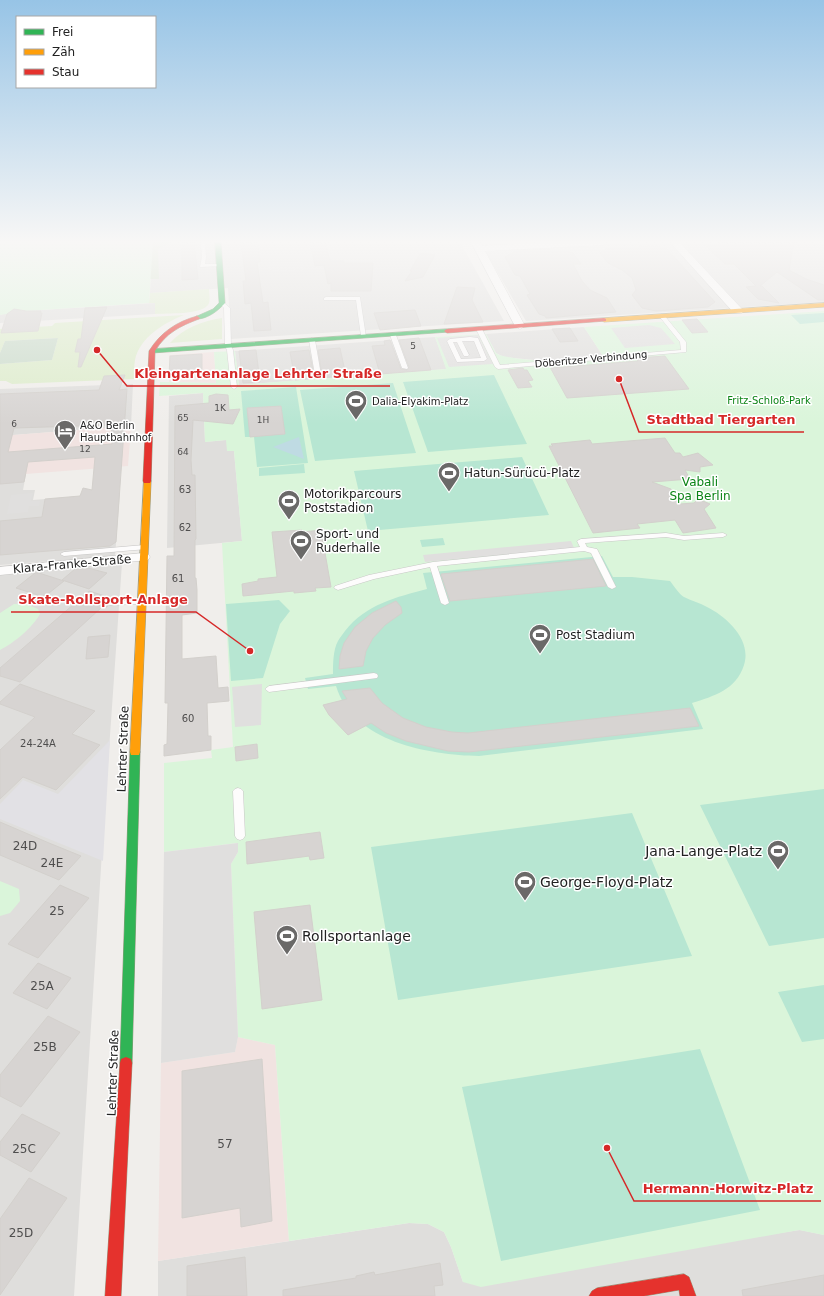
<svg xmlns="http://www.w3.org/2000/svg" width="824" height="1296" font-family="'DejaVu Sans',sans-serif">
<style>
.residential{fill:#dfdedc}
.commercial{fill:#f1e3e1}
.grass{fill:#ddeccb}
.forest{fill:#cbdec1}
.cemetery{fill:#cadbca}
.park{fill:#daf5da}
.pitch{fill:#b7e6d2}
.parking{fill:#e0dfde}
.plaza{fill:#e2e1e5}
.water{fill:#bfdbe3}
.building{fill:#d7d4d2;stroke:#d3d0cc;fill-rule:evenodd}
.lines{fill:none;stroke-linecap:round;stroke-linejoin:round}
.lane-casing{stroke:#c9c8c7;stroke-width:1}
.street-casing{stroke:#c9c8c7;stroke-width:1}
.fast-casing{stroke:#999a82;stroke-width:1}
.slow-casing{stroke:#999a82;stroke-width:1}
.jam-casing{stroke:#999a82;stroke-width:1}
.lane{fill:#fdfcfc;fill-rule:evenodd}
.street{fill:#fdfcfc;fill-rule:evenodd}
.fast{fill:#30b455;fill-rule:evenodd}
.slow{fill:#ff9f0a;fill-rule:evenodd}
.jam{fill:#e5322d;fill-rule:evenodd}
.labels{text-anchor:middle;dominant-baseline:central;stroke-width:3;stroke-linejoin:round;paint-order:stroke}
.far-number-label{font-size:9px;fill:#4f4e4e}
.far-street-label{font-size:10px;fill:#222;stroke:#fff}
.far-park-label{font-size:10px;fill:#0c8416;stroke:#fff}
.far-poi-label{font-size:10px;fill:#222;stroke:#fff;text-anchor:start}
.number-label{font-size:10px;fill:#4f4e4e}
.poi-label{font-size:12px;fill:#222;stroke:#fff;text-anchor:start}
.park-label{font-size:12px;fill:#0c8416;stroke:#fff}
.street-label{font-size:12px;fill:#222;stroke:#fff}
.near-number-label{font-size:12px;fill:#4f4e4e}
.near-poi-label{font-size:14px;fill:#222;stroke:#fff;text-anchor:start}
.leader{fill:none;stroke:#d62828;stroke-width:1.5}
.callout-dot{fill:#d62828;stroke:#fff;stroke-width:1.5}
.callout-label{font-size:13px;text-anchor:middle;font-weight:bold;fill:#d62828;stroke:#fff;stroke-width:3;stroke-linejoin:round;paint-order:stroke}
</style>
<rect width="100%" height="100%" fill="#f0eeeb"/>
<path class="residential" d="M153,242H460L504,321L231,339L228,288L150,293Z
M633,242H824V302L526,321L486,253L491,251Z
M155,303V314L0,323V315L10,312Z
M584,327L603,356L545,361L504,357L496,353L486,334Z
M435,337L447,369L239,385L235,351Z
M133,384L131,426L0,436V389Z
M203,393L205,442L226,440L234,451L242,541L167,548L169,396Z
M26,474L23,490H35L33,500L120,493L115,556L0,565V476Z
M122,563L106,793L0,806V574Z
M105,804L74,1296H0V816Z
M409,1223L428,1224L444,1232L451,1247L463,1282L800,1230L824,1235V1296H158V1261Z"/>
<path class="commercial" d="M214,352L216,383L169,382V355Z
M131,426L128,466L0,476V436Z
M238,1037L275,1045L289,1241L158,1261L161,1063L235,1052Z"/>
<path class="grass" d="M209,289C209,294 211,301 208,305C200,315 167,313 155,314V303H149L150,293Z
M184,315C164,323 140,337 135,360C134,366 134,373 134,379L12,384L6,381H0V364L52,360L58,338L5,341L0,353V329L52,326L55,323Z
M222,318V339L170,343C183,328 203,321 222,318Z"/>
<path class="forest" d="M142,242H172L158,249L159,279H112Z"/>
<path class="cemetery" d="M58,338L52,360L0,364V353L5,341Z"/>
<path class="park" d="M4,242H153L149,303L25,311L0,315V245Z
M824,311V1235L799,1230L481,1287L463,1282L451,1247L444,1232L428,1224L409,1223L289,1241L275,1045L238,1037L231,864L238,852L237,843L164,852V763L212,758L211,750L233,747L222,543L242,541L234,451H227L226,440L205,442L203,393L159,396L160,382L216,383L214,352L235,351L239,385L446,369L435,337L486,334L496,353L499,355C533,364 569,360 603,356L584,327Z
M14,604C23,604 30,605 38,609L40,614C32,628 14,643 0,650V613Z
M0,881L19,889L20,901L10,913L0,916Z"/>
<path class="pitch" d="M824,313V322L800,324L791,315Z
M494,375L527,444L428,452L403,382Z
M393,383L416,453L315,461L300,390Z
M296,387L308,463L257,467L254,437H245L241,391Z
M522,457L549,515L368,531L354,471Z
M304,464L305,473L259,476V468Z
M443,538L445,545L422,547L420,540Z
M602,556L613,577H632L670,581C674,586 679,594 684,597C692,601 700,603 707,607C727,617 752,640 744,665C736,690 714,696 692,703L703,729L479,756C429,755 353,742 336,686L308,689L305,678L333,674C333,664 333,650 338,641C340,637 343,634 345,631C366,604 397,597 427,589L423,573Z
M279,600L290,611L280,624L263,678L231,681L226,604Z
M824,789V938L769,946L700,805Z
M632,813L692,956L398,1000L371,847Z
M824,985V1039L802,1042L778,992Z
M700,1049L760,1210L501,1261L462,1087Z"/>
<path class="parking" d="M303,261L305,270L274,272L269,269L268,263Z
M649,325L661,328L675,344L625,348L611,328Z
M478,335L493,364L449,367L437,338Z
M33,493L31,501H40L39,506H29L28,512L7,514L11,495Z
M571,541L574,548L425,562L423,555Z
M262,684L261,725L235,727L232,687Z
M238,843V852L231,864L238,1037L235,1052L161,1063L164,852Z"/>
<path class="plaza" d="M110,740L103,861L0,819V804L23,780L58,794Z"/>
<path class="water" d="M299,437L304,459L273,447Z"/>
<path class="building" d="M182,242H194L198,279L182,280Z
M241,242H255V246H258L260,262H257L263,303L268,302L271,330L254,331L251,303L245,304L243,281H246Z
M310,242H325L330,261H344V263H373L371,291H331V283L328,284L324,265L315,266Z
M719,242H794L789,270L806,279L824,285V300H818L777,272L760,286H762L779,303L758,299L746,287L756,286L734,264H725L706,246L721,245Z
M654,246L666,248L715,302L708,307L656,311L642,308L632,295L636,290L632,278L622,270L608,263L600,253L606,249Z
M550,249L551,252L566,251L573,253L581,264H573L582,281L590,290L607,298L616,312L546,318L545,316L539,314L527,295L530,294L520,276L515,275L505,257L516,251Z
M422,253L435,255L423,277L405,281L412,271H410L420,254Z
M457,287L475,288L472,300L483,322L444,324Z
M107,307L81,367H78L80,352H75L78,339H81L85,308Z
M14,309L26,311H41L40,313H42L38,331L1,333L7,314Z
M415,310L421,326L380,330L374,313Z
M697,319L708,332L692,333L682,320Z
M570,328L578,341L560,342L552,329Z
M419,338L431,370L380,374L372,346L385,345L384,341L390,340L401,369L407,370L409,367L399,340Z
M340,348L346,376L319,378L322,375L318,350Z
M256,350L260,382L243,383L239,351Z
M309,350L314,375L317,378L295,380L290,352Z
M202,354V373L169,375L170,356Z
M665,356L689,389L567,398L551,369V368L638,361L636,358Z
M523,368L524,370H527L533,380L528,381L532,387L518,388L508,370Z
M125,375L119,390L127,389L116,542L110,546L0,555V521L42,517L45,499L80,496L83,488L92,490L95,457L28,462L24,482L0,484V394L99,390L104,376ZM111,425L112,444L8,452L14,428Z
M216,394L228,395L229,410L240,409L233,424L193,420L191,460L192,475H195L196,539L195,540V578H196L197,590V613L182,615V659L216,656L218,688L228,687L229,701L207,703L208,736H211V750L164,756V745L167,744L168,703H165L167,556H174L175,406L209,403V396Z
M281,406L285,434L250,437L247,408Z
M665,438L675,453H680L683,457L698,453L713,465L700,467V472L685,470L690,479L652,482L671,489L680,504L694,503L698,499L710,504L704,509L716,528L683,533L675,520L637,524L640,528L593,533L549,446H553L551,444L590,440L592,444Z
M302,530L303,532L321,530L331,587L315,588L316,591L294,593V591L243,596L242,584L258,581V579L277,577L272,532Z
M593,559L606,586L450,601L441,574Z
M88,568L107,573L89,589L62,580L75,569Z
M35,573H39L64,581L44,597L16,588Z
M89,591L115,599L105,602V604L108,606L105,608L102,607L20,682L0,676V668Z
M396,601L401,607L402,613L385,625L373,638L366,651L363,666L339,669L340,656L344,643L355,627L372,613Z
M110,635L108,657L86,659L88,637Z
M20,684L95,711L72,734L100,745L56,790L23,777L0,799V750L35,717L0,704V702Z
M370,688L382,703L403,718L426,727L452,732L468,733L690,708L699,726L469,752L448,751L406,741L386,733L371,723L348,735L329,715L323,705L347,699L342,691Z
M257,744L258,758L236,761L235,747Z
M0,822L49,843L81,856L59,880L0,855Z
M320,832L324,858L310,860L309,856L302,857L247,864L246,842Z
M60,885L89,898L38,958L8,944Z
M310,905L322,1000L262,1009L254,912Z
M38,963L71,978L47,1009L13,993Z
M48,1016L80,1032L21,1107L0,1096V1075Z
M262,1059L272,1221L241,1227L240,1208L182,1218V1071Z
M22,1114L60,1133L31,1172L0,1155V1142Z
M29,1178L67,1198L0,1295V1219Z
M245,1257L247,1296H187V1266Z
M440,1263L443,1285L434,1286L435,1296H283V1290L356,1278V1276L374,1272L375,1275Z
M824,1275V1296H743L742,1290Z"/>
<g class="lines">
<g class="lane-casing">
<path id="lane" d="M201,242H205L206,257L205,264H220L222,265V266L200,267L202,257Z
M326,297H360L366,337L361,336L356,300H324V298Z
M222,301L230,308L231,346L233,350L237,387L234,389L231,387L227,350L225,346L224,308L219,303Z
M662,314L664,315L686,342V352L498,369L495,367L476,329L479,327L482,329L500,365L681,350L680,342L659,316Z
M393,333L396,335L408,368L407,369L402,368L390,335Z
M470,337L478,338L487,359L484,361L457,362L447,341L450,339ZM462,341H474L481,358L461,359L453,342H457L464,356H468L469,355Z
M312,338L315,340L321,375L318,377L315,375L309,340Z
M666,533L684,536L723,533L727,535L723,537L684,540L666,537L585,543L587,547L597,549L616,587L612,589L608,587L591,553L584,551L437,566L449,603L445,605L441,603L430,567L374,579L338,590L334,588L335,586L369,575L433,562L580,547L577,541L581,539Z
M144,545H147L148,547L147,549L64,556L60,554L64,552Z
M141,600L145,602L144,604L110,605L106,603L110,601Z
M374,673L377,674L378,676L377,678L269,692L265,689L269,686Z
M238,788L241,789L243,791L245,836L243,839L240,840L237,839L235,836L233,791L235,789Z"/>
</g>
<g class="street-casing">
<path id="street" d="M471,242H480L482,246L548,242H607L603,245L485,251L525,326L520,329L515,326Z
M670,242H679L742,309L743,311L742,313H734Z
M143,553L148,554L150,557L148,560L0,575V567Z"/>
</g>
<g class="fast-casing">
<path id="fast" d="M215,242H221L225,303C218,311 206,320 195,319V317L213,309L219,303Z
M447,329L449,330V332L152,353L149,351L152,349Z
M135,748L139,749L140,752L132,1063L131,1067L126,1069L121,1067L120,1063L130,752L131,749Z"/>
</g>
<g class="slow-casing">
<path id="slow" d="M824,303V307L604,322L601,320L604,318Z
M144,479H150L151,481L140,752L139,755H131L130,752Z"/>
</g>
<g class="jam-casing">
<path id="jam" d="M197,316L200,318L199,319C180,326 166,333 155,351L151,481L150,483H144L143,481L149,351C161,332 176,322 197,316Z
M604,318L606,319V321L447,333L444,331L447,329Z
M126,1057L131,1059L132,1063L121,1296H105L120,1063L121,1059Z
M684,1274L689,1277L696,1296H680L679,1290L644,1296H589L592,1291L597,1288Z"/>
</g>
<use href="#lane" class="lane"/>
<use href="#street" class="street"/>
<use href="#fast" class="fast"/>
<use href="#slow" class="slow"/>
<use href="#jam" class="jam"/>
</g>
<linearGradient id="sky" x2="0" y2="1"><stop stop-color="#97c4e6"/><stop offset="0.57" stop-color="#f8f7f6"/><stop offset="1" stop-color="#f8f7f6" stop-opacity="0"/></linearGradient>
<rect width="824" height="424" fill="url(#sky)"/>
<defs>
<g id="stadium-pin" transform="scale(1.15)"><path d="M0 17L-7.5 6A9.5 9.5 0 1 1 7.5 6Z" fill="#6a6968" stroke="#fff"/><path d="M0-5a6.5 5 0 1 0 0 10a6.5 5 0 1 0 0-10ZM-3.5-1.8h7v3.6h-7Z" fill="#fff"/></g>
<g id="hotel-pin" transform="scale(1.15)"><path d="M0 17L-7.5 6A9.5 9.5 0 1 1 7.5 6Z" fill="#6a6968" stroke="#fff"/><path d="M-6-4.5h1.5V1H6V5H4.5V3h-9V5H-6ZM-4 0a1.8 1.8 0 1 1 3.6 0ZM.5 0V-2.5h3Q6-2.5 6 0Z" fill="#fff"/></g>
</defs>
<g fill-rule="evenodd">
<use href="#stadium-pin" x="356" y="401"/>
<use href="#hotel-pin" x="65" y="431"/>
<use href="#stadium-pin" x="449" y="473"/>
<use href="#stadium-pin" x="289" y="501"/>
<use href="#stadium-pin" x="301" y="541"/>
<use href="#stadium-pin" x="540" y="635"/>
<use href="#stadium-pin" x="778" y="851"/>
<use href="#stadium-pin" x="525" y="882"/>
<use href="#stadium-pin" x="287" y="936"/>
</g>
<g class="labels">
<g class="far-number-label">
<text x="413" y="346">5</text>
<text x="220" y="408">1K</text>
<text x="183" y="418">65</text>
<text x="263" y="420">1H</text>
<text x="14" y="424">6</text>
<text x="85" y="449">12</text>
<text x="183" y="452">64</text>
</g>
<g class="far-street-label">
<text transform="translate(591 359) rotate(-5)">Döberitzer Verbindung</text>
</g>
<g class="far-park-label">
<text x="769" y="400">Fritz-Schloß-Park</text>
</g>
<g class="far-poi-label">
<text x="372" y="401">Dalia-Elyakim-Platz</text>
<text x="80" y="425">A&amp;O Berlin<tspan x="80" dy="12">Hauptbahnhof</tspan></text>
</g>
<g class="number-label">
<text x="185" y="489">63</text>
<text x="185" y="527">62</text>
<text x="178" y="578">61</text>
<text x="188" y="718">60</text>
<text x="38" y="743">24-24A</text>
</g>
<g class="poi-label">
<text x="464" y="473">Hatun-Sürücü-Platz</text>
<text x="304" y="494">Motorikparcours<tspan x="304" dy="14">Poststadion</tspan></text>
<text x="316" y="534">Sport- und<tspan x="316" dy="14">Ruderhalle</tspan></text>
<text x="556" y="635">Post Stadium</text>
</g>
<g class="park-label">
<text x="700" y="482">Vabali<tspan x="700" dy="14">Spa Berlin</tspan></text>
</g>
<g class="street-label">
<text transform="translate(72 564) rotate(-5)">Klara-Franke-Straße</text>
<text transform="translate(123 749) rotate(-88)">Lehrter Straße</text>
<text transform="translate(113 1073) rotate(-88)">Lehrter Straße</text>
</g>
<g class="near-number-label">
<text x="25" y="846">24D</text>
<text x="52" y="863">24E</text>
<text x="57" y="911">25</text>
<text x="42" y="986">25A</text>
<text x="45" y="1047">25B</text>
<text x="225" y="1144">57</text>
<text x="24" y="1149">25C</text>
<text x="21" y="1233">25D</text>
</g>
<g class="near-poi-label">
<text x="762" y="851" text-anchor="end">Jana-Lange-Platz</text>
<text x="540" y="882">George-Floyd-Platz</text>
<text x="302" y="936">Rollsportanlage</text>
</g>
</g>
<path class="leader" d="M97 350L127 386H390M619 379L639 432H804M250 651L196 612H11M607 1148L634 1201H821"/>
<g class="callout-dot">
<circle cx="97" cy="350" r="4"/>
<circle cx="619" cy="379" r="4"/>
<circle cx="250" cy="651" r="4"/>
<circle cx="607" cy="1148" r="4"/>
</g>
<g class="callout-label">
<text x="258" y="378">Kleingartenanlage Lehrter Straße</text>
<text x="721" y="424">Stadtbad Tiergarten</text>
<text x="103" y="604">Skate-Rollsport-Anlage</text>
<text x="728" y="1193">Hermann-Horwitz-Platz</text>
</g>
<rect x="16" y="16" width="140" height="72" fill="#ffffff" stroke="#a7a7a7"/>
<rect x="24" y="29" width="20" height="6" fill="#30b455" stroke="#a7a7a7"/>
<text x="52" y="36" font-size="12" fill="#222222">Frei</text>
<rect x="24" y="49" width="20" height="6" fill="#ff9f0a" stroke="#a7a7a7"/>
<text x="52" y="56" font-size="12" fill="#222222">Zäh</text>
<rect x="24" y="69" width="20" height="6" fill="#e5322d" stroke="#a7a7a7"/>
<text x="52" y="76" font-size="12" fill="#222222">Stau</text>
</svg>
